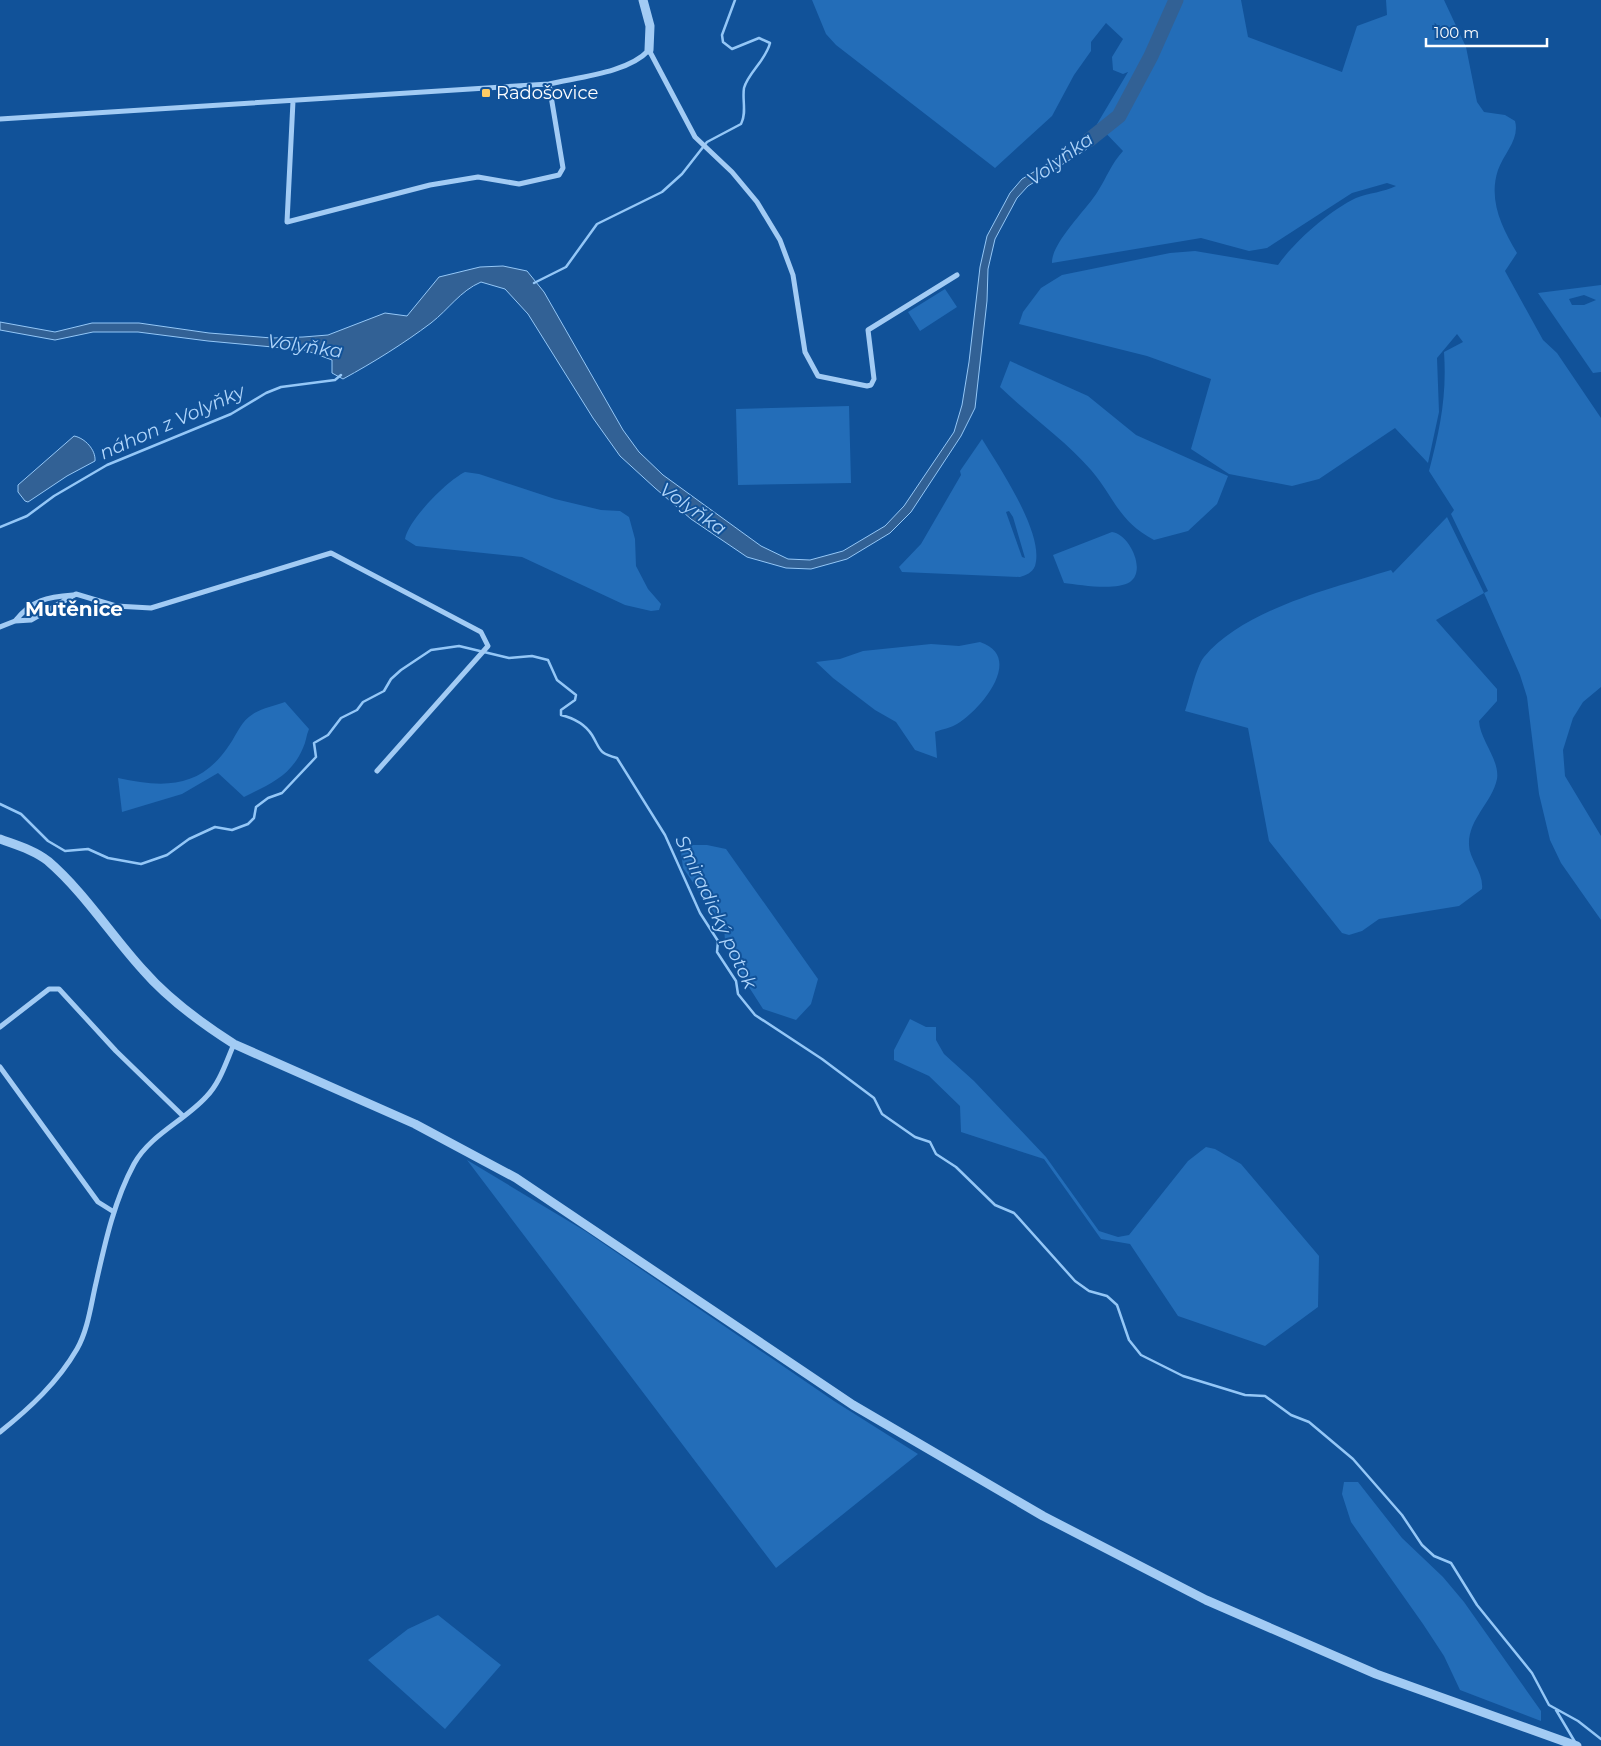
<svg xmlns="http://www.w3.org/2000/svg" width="1601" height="1746" font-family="Montserrat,sans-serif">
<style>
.green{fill:#236db8;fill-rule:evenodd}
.water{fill:#326195;stroke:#94c7f7}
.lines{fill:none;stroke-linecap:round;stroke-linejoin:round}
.stream{stroke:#94c7f7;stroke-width:2.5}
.river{stroke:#326195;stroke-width:15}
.minor{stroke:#a2cbf4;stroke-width:5}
.tertiary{stroke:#a2cbf4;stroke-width:9}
.poi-dot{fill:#ffcc65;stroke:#115299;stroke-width:2}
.labels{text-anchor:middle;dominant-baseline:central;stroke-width:4;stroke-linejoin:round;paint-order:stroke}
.poi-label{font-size:18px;fill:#fff;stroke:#115299;text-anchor:start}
.water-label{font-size:19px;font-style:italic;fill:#afd5fb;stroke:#115299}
.quarter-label{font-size:20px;font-weight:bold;fill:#fff;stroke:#115299}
</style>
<rect width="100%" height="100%" fill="#115299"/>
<path class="green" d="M812,0H1241L1248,37L1342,72L1357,26L1387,15L1386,0H1444L1466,47L1477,102L1484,112L1505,115L1515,121C1520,139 1504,153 1498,170C1488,200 1502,228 1517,253L1505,271L1543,340L1557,353L1601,418V687L1583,702L1573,718L1563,750L1565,776L1601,836V920L1561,863L1550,840L1539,794L1527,697L1520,675L1484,593L1488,591L1451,514L1454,510L1429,471C1440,429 1447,396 1444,352L1463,342L1457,334L1437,358L1439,412L1428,463L1395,428L1319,479L1292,486L1229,474L1191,449L1211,379L1147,356L1019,324L1023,312L1041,288L1062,275L1170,253L1195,251L1278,265C1295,241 1329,211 1356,198C1369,193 1384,192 1396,186L1387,183L1352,193L1267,248L1249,251L1201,238L1052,263C1051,243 1088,208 1098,191C1107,177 1111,164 1123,151L1097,124L1128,72L1123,74L1113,70L1112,57L1123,39L1106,23L1091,42V51L1074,75L1052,116L995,168L836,45L826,34Z
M1601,285V372L1593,373L1538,293ZM1584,295L1596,300L1584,305H1572L1569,299Z
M945,289L957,307L920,331L908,312Z
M1010,361L1088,396L1136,435L1228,476L1217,504L1188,531L1154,540C1118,521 1115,498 1091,470C1064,439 1029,415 1000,387Z
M849,406L851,483L738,485L736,409Z
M982,439C999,467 1045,534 1035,566C1032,573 1026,575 1020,577L902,572L899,567L921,544L961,475L960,471ZM1009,511L1013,517L1025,558L1022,557L1006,512Z
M465,472L479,474L555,499L601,510L620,511L629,517L635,539L636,566L648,589L661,604L659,610L651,611L625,605L522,557L416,546L405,539C408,520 448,480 465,472Z
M1447,517L1484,593L1436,620L1497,689V701L1479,721C1480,740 1500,760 1497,779C1492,803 1468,819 1469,845C1469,859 1484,873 1482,889L1459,906L1379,919L1362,931L1349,935L1342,933L1269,841L1248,728L1185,711C1190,697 1196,667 1204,657C1244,609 1333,588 1391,570L1393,573Z
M1112,532C1129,534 1147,570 1130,582C1116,591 1080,585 1064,583L1053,555Z
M980,642C1025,657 981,710 957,724C951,728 942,729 935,732L937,758L915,750L896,722L875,710L833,678L816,662L840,659L863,651L931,644L959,646Z
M285,702L309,729C306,736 306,742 303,748C291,776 270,784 244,797L218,773L182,794L122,812L118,778C164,788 201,789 230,744C237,734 241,721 253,714C262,708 275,706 285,702Z
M692,845H707L726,849L818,979L811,1004L796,1020L763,1009L738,970L725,941L724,927L683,868L681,852Z
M910,1019L926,1027H936V1040L944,1054L974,1081L1046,1157L1099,1231L1118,1237L1129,1235L1188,1161L1206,1147L1215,1149L1241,1164L1319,1256L1318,1307L1265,1346L1178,1316L1130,1244L1101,1239L1044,1159L961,1132L960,1106L929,1076L894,1060V1050Z
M467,1160L585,1231L834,1401L918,1454L776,1568Z
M1344,1482H1358L1402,1538L1443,1577L1464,1602L1541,1711V1721L1460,1690L1444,1656L1423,1624L1351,1522L1342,1494Z
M438,1615L501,1665L445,1729L368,1660L408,1629Z"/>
<path class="water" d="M1104,130L1087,149L1028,186L1017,198L995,239L988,269L987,301L975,408L961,436L911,512L890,533L847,559L811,569L786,568L747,557L691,519L655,488L620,456L593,418L528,314L505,289L481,282C460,291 449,309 431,323C403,344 374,362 343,379L332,373V360L305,350L208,341L138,332H93L55,340L0,330V322L55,332L92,323H139L209,333L272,338L303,337L328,335L385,313L407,316L439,277L480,267L503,266L527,271L544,292L623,430L639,452L663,475L761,546L788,559L810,560L843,551L885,526L904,506L954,432L962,405L969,362L980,267L987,236L1010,193L1022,179Z
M74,436C85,438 96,450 95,461L67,476L28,502L25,501L18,492V485Z"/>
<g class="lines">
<path class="stream" d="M534,283L566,267L597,224L662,192L682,174L707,142L741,124C747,113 742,100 744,88C748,73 766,60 770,43L759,38L732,49L723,42L722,35L735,0
M0,527L27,516L54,496L107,465L231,414L266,393L281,387L335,380L341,375
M0,804L21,814L48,841L65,851L88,849L108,858L141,864L167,855L189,839L215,827L232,830L248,824L254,818L256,807L268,798L282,793L316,757L314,743L328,735L341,718L357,710L363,702L384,691L391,679L401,670L431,650L459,646L509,658L532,656L548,660L557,680L576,695L575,700L561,710V715C573,718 585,724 592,735C601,750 598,753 617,758L665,835L700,913L718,941L717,952L736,981L738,994L755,1015L822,1059L874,1098L882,1114L915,1137L930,1142L936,1154L956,1167L995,1205L1014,1213L1075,1281L1089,1291L1107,1296L1117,1305L1129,1340L1141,1355L1183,1376L1245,1395L1265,1396L1291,1415L1309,1422L1353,1459L1402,1515L1422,1545L1434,1556L1451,1563L1477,1605L1532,1673L1549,1705L1578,1721L1601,1739
M1556,1710L1575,1742"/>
<path class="river" d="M1089,140L1119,116L1151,56L1176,0"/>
<path class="minor" d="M293,101L287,222L430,185L478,177L519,184L559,175L563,168L549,84
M0,119L549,84C579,77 628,73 649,50L695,137L732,172L757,202L780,240L793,275L805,352L818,376L867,386L871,385L874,379L868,330L957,275
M15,621C32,600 47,597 73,595
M0,627L15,621L31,620L76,594L116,606L151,608L331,553L481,632L488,646L377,771
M0,1027L49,989H59L116,1051L183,1116
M0,1067L98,1202L114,1212
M0,1432C30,1408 58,1382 77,1349C88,1330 91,1304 96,1283C105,1243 114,1201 134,1164C150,1135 184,1121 206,1097C220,1083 226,1062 234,1044"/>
<path class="tertiary" d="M643,0L650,26L649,50
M0,839C16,845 34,850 48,861C84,892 111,935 143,970C169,1000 201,1023 234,1044L415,1124L516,1178L853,1405L1043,1516L1206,1600L1376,1674L1577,1746"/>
</g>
<rect class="poi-dot" x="481" y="88" width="10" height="10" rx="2.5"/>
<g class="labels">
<g class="poi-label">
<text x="496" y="93">Radošovice</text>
</g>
<g class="water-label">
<text transform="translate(1060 159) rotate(-36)">Volyňka</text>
<text transform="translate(305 346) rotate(8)">Volyňka</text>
<text transform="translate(172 422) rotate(-24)">náhon z Volyňky</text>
<text transform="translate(693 509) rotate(35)">Volyňka</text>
<text transform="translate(716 912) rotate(65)">Smiradický potok</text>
</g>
<g class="quarter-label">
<text x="74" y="609">Mutěnice</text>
</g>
</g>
<path d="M1426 38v8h121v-8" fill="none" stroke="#ffffff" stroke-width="2.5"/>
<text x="1434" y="38" font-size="15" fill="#ffffff" stroke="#115299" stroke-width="4" paint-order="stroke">100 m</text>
</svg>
